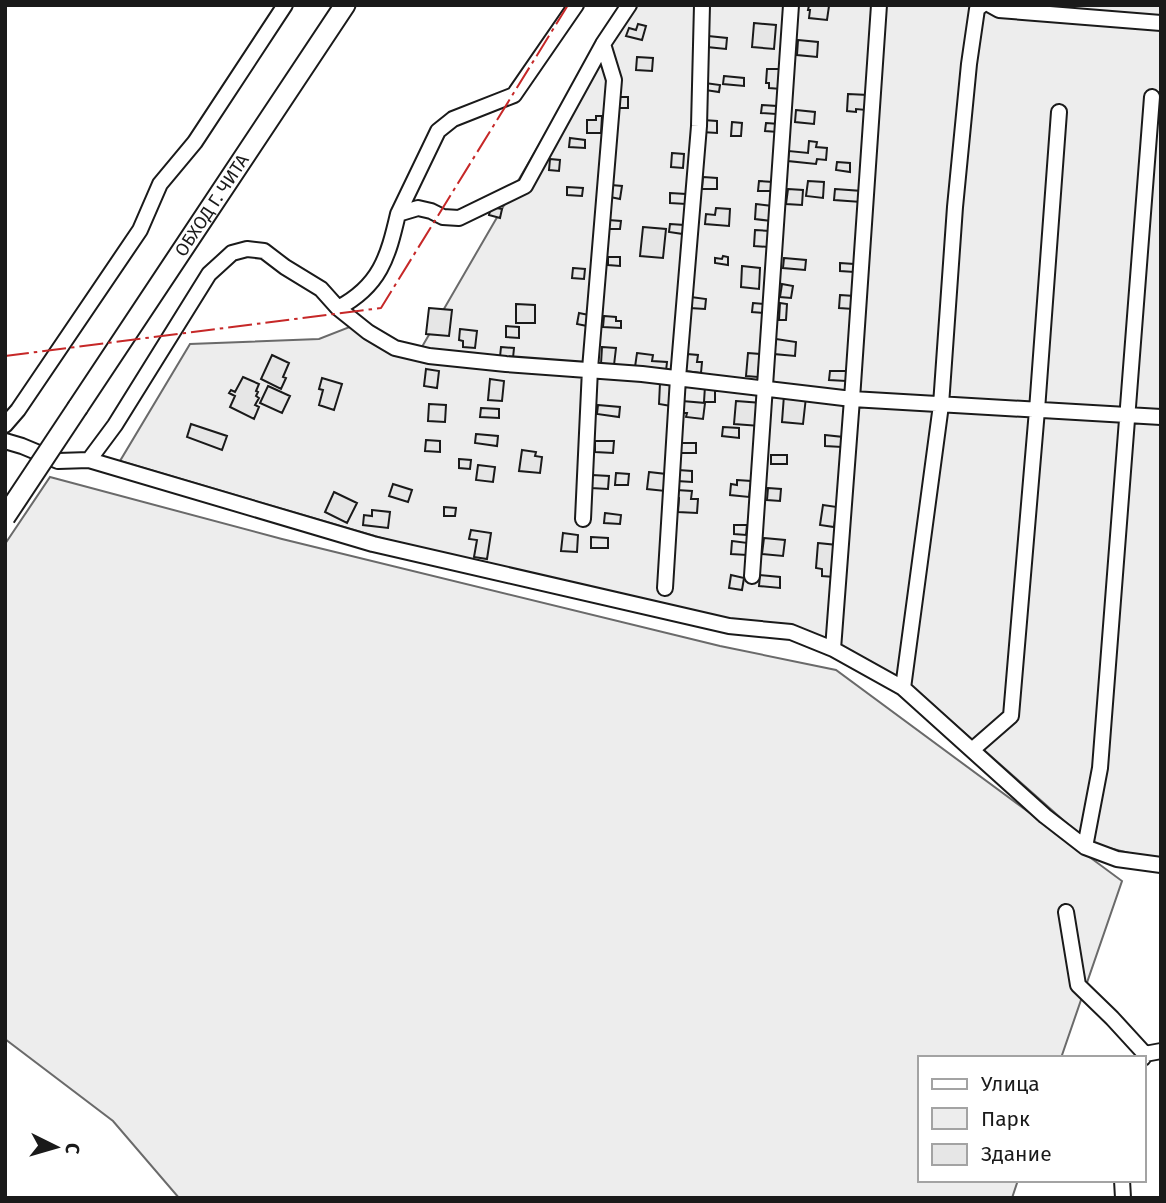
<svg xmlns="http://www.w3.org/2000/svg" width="1166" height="1203" font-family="'Fira Sans',sans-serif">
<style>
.green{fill:#ededed;stroke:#6a6a6a;stroke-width:2}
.building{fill:#e6e6e6;stroke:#1a1a1a;stroke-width:2}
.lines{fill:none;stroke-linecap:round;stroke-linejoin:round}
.minor-casing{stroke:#1a1a1a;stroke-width:18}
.highway-casing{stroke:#1a1a1a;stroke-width:23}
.minor{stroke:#fff;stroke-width:14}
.highway{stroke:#fff;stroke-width:19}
.highway-bridge-casing{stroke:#1a1a1a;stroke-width:23;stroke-linecap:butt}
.highway-bridge{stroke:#fff;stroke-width:19}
.power{stroke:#c62828;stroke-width:2;stroke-dasharray:24 5 3.5 5;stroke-linecap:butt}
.labels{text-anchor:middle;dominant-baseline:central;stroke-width:5;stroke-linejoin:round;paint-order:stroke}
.street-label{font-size:18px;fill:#1a1a1a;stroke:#fff}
</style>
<rect width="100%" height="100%" fill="#fff"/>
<path class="green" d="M620,5H1161V859L1149,858L1089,843L906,681L857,656L732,622L388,540L120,461L190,344L319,339L352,326L419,352Z
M50,477L282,539L720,646L836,670L1122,881L1061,1058H919V1180H1018L1012,1198H179L113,1121L5,1039V544Z"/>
<path class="building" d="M809,5L829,6L827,20L809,18L810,10H808Z
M754,23L776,25L774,49L752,47Z
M638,24L646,26L642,40L626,36L629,28L636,30Z
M708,36L727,38L726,49L707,47Z
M798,40L818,42L817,57L797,55Z
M637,57L653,58L652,71L636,70Z
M767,69H782L781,89L769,88V83H766Z
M724,76L744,78V86L723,84Z
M705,83L720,85L719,92L705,90Z
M848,94L868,95L866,110L856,109V112L847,111Z
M619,97H628V108H618Z
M762,105L777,106L776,114L761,113Z
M796,110L815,112L814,124L795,122Z
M596,116H602L601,133H587V120H596Z
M703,120L717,121V133L702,132Z
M732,122L742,123L741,136H731Z
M766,123L779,124L778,132L765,131Z
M570,138L585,140V148L569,147Z
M809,141L817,142L816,147L827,148L826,160L817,159L816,164L788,161L789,151L808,153Z
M672,153L684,154L683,168L671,167Z
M550,159L560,160L559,171L549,170Z
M837,162L850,163V172L836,170Z
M703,177L717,178V189H702Z
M759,181L773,182V191H758Z
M808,181L824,182L823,198L806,196Z
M611,185L622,186L620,199L610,197Z
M567,187L583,188L582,196L567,195Z
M788,189L803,190L802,205L786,204Z
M835,189L862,191L861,202L834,200Z
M670,193L686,194V204L670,203Z
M756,204L772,206L771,221L755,219Z
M491,207L502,209L500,218L489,215Z
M716,208L730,209L729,226L705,224L706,214L715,215Z
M608,220L621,221L620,229H608Z
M670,224L684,225L683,234L669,232Z
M643,227L666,229L663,258L640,256Z
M755,230L770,231L769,247L754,246Z
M723,256L728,257V265L715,263V258L722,259Z
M608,257H620V266L608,265Z
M784,258L806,260L805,270L783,268Z
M840,263L854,264V272L840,271Z
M742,266L760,268L759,289L741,287Z
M573,268L585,269L584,279L572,278Z
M782,284L793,286L791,298L780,297Z
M840,295L854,296L853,309L839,308Z
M691,297L706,299L705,309L690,308Z
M753,303L765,304V313L752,312Z
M780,303L787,304L786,320H779Z
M516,304L535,305V323H516Z
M429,308L452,310L449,336L426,334Z
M579,313L589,315L587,326L577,324Z
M604,316L616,317V321H621V328L603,327Z
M506,326L519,327V338L506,337Z
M460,329L477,331L475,348L463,347V341L459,340Z
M776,339L796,342L795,356L774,354Z
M501,347L514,348L513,358L500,357Z
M602,347L616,348L614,365L601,364Z
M637,353L653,355L652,361L667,362L666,371L635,367Z
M748,353L760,354L758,377L746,376Z
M687,354L698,355L697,362H702L701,373L685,371Z
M272,355L289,363L283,377L286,378L281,389L261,379Z
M426,369L439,371L437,388L424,386Z
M830,371H847L846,381L829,380Z
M243,377L259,384L256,391L258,392L256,396L259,398L255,405L259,407L254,419L230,407L235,396L229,393L231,390L235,392Z
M322,378L342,384L334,410L319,405L323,390L319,389Z
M490,379L504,381L502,401L488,400Z
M660,383L673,384L671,406L659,404Z
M268,386L290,396L282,413L260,403Z
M705,386H718V391H715V402H704Z
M784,395L806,397L803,424L782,422Z
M682,401L705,403L703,419L686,417L687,413H681Z
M736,401L762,403L760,426L734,424Z
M429,404L446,405L445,422L428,421Z
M598,405L620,407L619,417L597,414Z
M481,408L499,409V418L480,417Z
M191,424L227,436L222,450L187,437Z
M723,427L739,428V438L722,436Z
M476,434L498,436L497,446L475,443Z
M825,435L843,437L842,447L825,446Z
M426,440L440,441V452L425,451Z
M595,441H614L613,453L595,452Z
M681,443H696V453H681Z
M522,450L536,452L535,456L542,457L540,473L519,471Z
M771,455H787V464H771Z
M459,459L471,460L470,469L459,468Z
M478,465L495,467L493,482L476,480Z
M678,470L692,471V482L677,481Z
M649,472L666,474L665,491L647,489Z
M616,473L629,474L628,485H615Z
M592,475L609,476L608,489L591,488Z
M737,480L751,481L749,497L730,495L731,484L737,485Z
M393,484L412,490L408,502L389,496Z
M768,488L781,489L780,501L767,500Z
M676,490L692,491L691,499H698L697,513L678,512L679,498L675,497Z
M334,492L357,503L347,523L325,512Z
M823,505L837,507L834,527L820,525Z
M444,507L456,508L455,516H444Z
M372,510L390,512L388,528L363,525L364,515L372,516Z
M605,513L621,515L620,524L604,523Z
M734,525H747L746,535L734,534Z
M471,530L491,533L487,559L474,557L477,540L469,539Z
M563,533L578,535L577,552L561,551Z
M591,537L608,538V548H591Z
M764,538L785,540L783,556L762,554Z
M732,541L748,543L747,555L731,554Z
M818,543L837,545L834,577L822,576V569L816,568Z
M731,575L744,578L742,590L729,588Z
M760,575L780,577V588L759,586Z"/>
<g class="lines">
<g class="minor-casing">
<path id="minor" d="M990,5L999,10L1161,23
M398,214L438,131L453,119L514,95L576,5
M338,308C380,286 388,257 398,214L418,208L431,211L443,217L459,218L525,186L603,44L629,5
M5,425L18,410L140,230L160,184L195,142L285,5
M5,441L22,446L58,461L89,460L373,544L729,626L791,632L833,649L903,688L1045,816L1085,847L1117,859L1161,865
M89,460L115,425L209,274L232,253L247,249L264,251L285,267L321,289L338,308L368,332L395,348L429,356L506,364L642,374L852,399L1161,417
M583,519L590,369L614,80L603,44
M752,576L791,5
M665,588L678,378L699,126L702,5
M833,649L852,399L879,5
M903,688L941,405L955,207L969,64L977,9L982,5
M972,750L1011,716L1037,410L1059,112
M1085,847L1100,768L1152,97
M1066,912L1078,985L1112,1018L1145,1054L1143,1058
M1145,1054L1161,1051
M1122,1180L1123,1198"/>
</g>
<g class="highway-casing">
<g id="highway">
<path id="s1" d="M78,407L345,5"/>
</g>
</g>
<use href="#minor" class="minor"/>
<use href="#highway" class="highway"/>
<g class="highway-bridge-casing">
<path id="highway-bridge" d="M5,517L78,407"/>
</g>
<use href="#highway-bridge" class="highway-bridge"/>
<path class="power" d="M5,356L381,308L568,5"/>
</g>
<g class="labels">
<g class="street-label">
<text stroke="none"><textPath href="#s1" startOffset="242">ОБХОД Г. ЧИТА</textPath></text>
</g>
</g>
<rect width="1166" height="1203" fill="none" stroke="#1a1a1a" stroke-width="14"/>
<rect x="918" y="1056" width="228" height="126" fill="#ffffff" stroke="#a3a3a3" stroke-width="2"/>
<rect x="932" y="1079" width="35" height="10" fill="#ffffff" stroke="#a3a3a3" stroke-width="2"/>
<text x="981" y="1091" font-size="21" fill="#1a1a1a">Улица</text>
<rect x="932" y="1108" width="35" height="21" fill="#ededed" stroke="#a3a3a3" stroke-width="2"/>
<text x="981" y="1126" font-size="21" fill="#1a1a1a">Парк</text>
<rect x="932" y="1144" width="35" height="21" fill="#e6e6e6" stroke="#a3a3a3" stroke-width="2"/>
<text x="981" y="1161" font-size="21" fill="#1a1a1a">Здание</text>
<g transform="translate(56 1147) rotate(95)" stroke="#ffffff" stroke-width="5" paint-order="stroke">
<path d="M0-5L12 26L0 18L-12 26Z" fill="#1a1a1a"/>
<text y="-10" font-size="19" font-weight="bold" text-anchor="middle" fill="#1a1a1a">С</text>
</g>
</svg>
